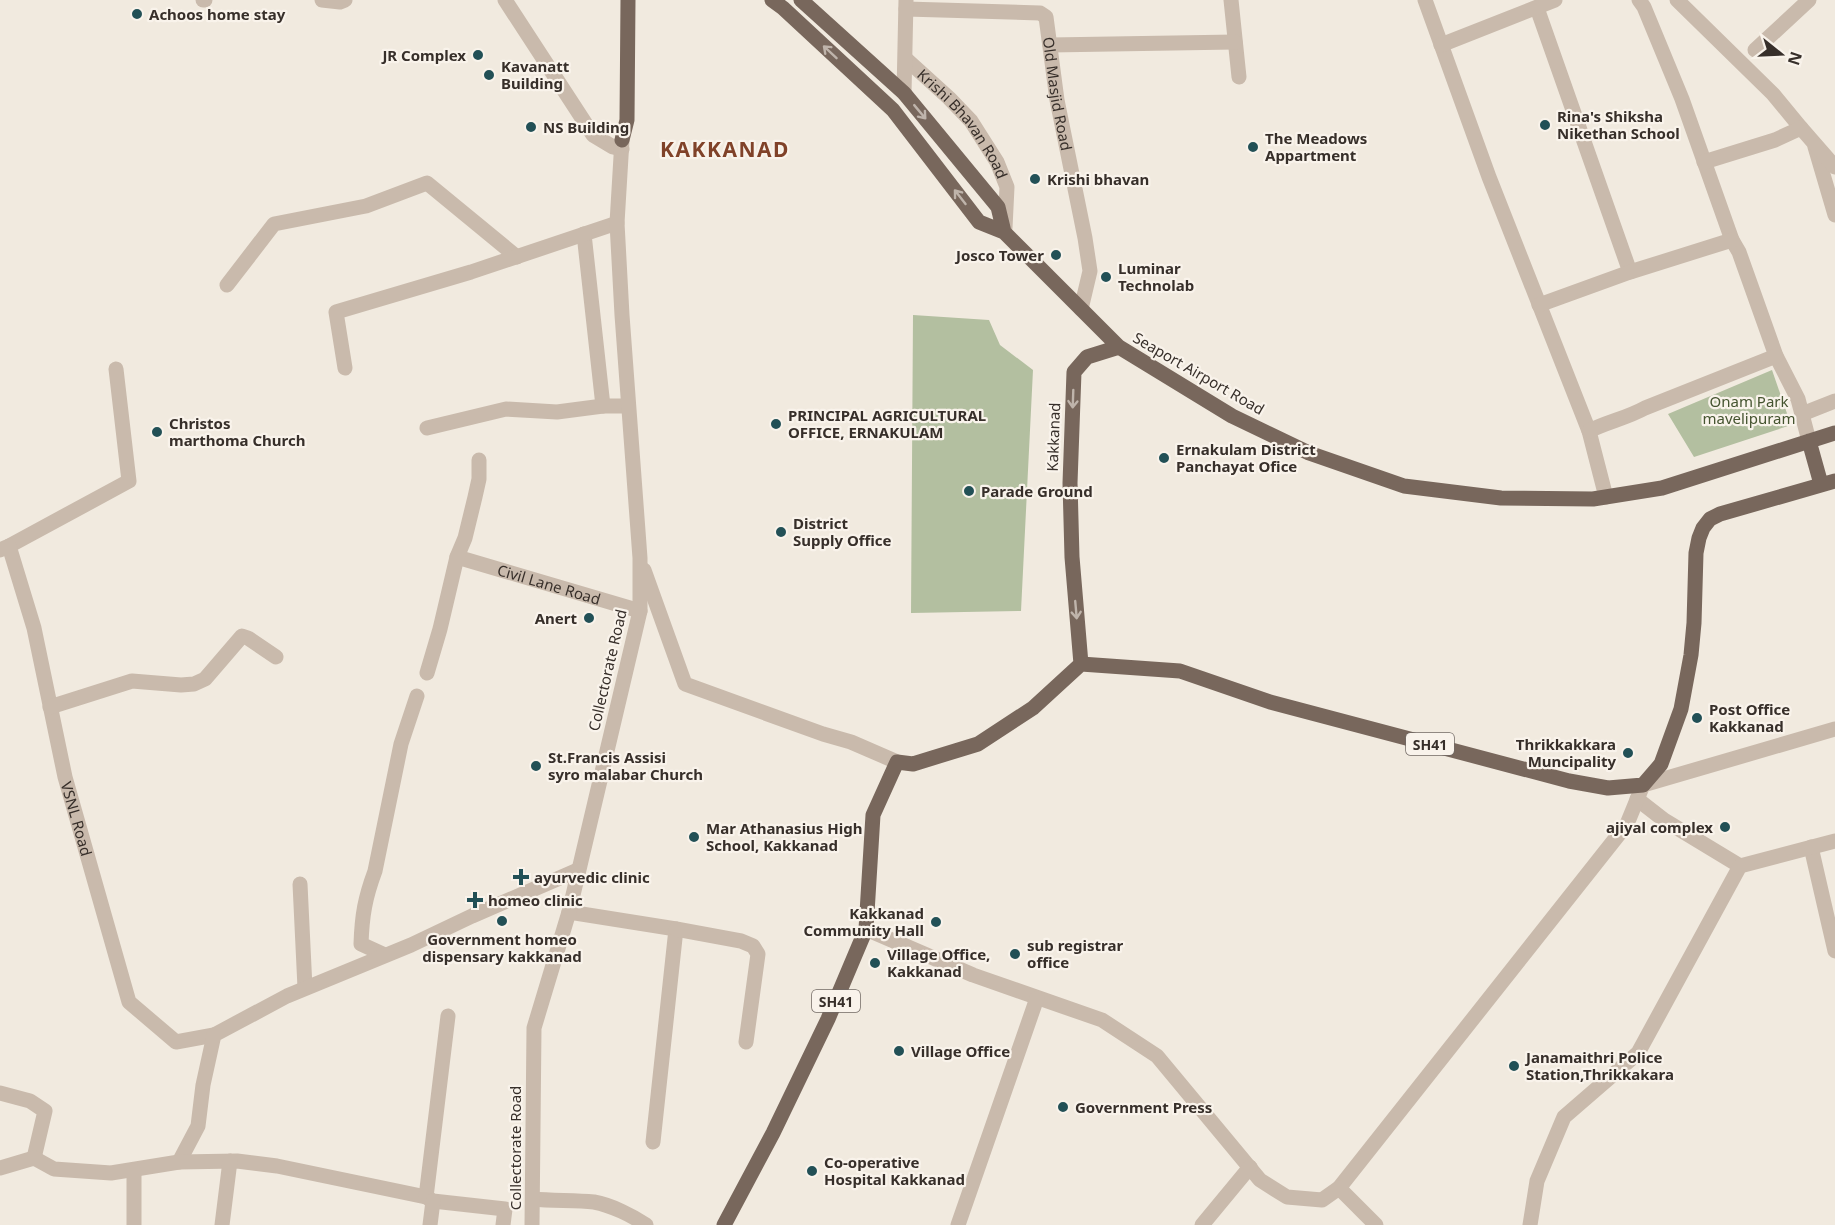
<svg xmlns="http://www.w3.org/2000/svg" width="1835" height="1225" font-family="'Noto Sans',sans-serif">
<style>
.green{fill:#b3bfa0}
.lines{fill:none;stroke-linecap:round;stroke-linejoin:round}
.minor{stroke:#c9baac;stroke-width:15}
.major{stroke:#78675c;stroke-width:15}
.oneway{stroke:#bfb4ab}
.poi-dot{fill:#225056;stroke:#f9f3eb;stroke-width:2}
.labels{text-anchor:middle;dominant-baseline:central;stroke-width:4.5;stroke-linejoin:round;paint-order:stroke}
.shield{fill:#f9f3eb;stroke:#716a64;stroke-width:1.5}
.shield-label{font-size:14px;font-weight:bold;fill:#372f2a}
.poi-label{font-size:15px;font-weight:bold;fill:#372f2a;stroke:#f9f3eb;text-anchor:start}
.street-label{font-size:15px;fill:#372f2a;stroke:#f9f3eb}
.park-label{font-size:15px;fill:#455430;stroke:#f9f3eb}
.district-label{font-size:21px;font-weight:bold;letter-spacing:1.5px;fill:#804229;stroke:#f9f3eb}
</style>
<rect width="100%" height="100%" fill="#f1eadf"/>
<path class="green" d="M913,315L989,320L1000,345L1033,370L1021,611L911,613Z
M1772,370L1791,425L1694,457L1668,414Z"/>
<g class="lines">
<g class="minor">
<path d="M203,0H205"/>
<path d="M322,0L340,2L345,0"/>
<path d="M505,0L593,135L613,147L622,149"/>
<path d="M1231,0L1239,77"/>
<path d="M1425,0L1489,177L1589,431L1606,497"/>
<path d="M1639,0L1644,7L1682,99L1732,240L1739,252L1776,356L1798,399L1809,441"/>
<path d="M1677,0L1773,94L1801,128"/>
<path d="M1537,8L1630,272"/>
<path id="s1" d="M906,9L1040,13L1046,17L1057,100L1085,238L1090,271L1081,309"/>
<path d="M1050,45L1235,42"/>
<path d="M1441,45L1555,0"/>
<path d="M1755,50L1809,0"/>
<path id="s2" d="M906,59L949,98L971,121L997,162L1007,187L1005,228"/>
<path d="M904,93L906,0"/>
<path d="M1815,147L1835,215"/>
<path d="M1704,162L1775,140L1801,128L1835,167"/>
<path d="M584,234L603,406"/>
<path d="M227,285L274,224L366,206L427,183L517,257"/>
<path d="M1539,305L1630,272L1732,240"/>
<path d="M345,368L336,312L471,272L617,223"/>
<path d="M1802,414L1835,401"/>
<path d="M427,428L506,409L557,412L603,406H628"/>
<path d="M1589,431C1607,422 1627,418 1645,408L1776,356"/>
<path d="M9,546L129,481L116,369"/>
<path id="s3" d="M0,550L9,546L34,628L65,777L129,1002L176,1042L214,1035"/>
<path id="s4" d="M457,557L640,611"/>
<path d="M644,570L685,684L823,734L851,742L897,762"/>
<path d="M427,673L440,629L457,557L465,538L475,497L479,479V460"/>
<path d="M50,707L132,681L181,685L194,684L205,679L242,636L248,638L276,657"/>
<path d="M1637,799L1664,820L1740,866"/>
<path d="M1811,847L1835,951"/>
<path d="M300,884L305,988"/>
<path d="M569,912L676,929L653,1142"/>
<path d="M676,929L741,941L753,946L758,954L746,1042"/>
<path d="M866,929L973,975L1102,1020L1157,1056L1260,1180L1287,1197L1322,1200L1339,1188L1627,824L1643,785L1835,729"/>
<path d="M385,955L361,944C362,915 365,898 375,871L401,744L417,696"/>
<path d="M0,1093L30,1101L45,1111L34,1158"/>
<path d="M179,1162L198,1126L203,1085L214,1035L287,996L411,945L472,916L578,870"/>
<path d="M0,1168L34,1158L54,1169L111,1173L179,1162L237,1161L277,1166L426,1197L433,1201L505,1209L503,1225"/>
<path d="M134,1171V1225"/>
<path d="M1339,1188L1376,1225"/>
<path d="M426,1197L448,1016"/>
<path d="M533,1199C553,1201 574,1200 594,1202C611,1205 633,1216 646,1225"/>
<path d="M222,1225L230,1161"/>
<path d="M430,1225L433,1201"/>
<path d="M532,1225L534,1028L569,912L640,611V558L622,315L617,223L622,140"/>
<path d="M958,1225L1037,998"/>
<path d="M1202,1225L1250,1167"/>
<path d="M1530,1225L1537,1181L1564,1117L1638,1053L1740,866L1835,841"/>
</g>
<path class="major" d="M772,0L783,8L893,110L979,222L1004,232L1119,347L1232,416L1309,453L1404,486L1501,498L1593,499L1662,488L1835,433
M801,0L904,93L998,207L1004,232
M622,140L627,120L628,0
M1809,441L1821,484
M1081,664L1072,557L1070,483L1074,372L1087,357L1119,347
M724,1225L773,1133L828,1019L866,929L873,815L897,762L913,764L978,744L1033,708L1081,664L1180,671L1270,702L1569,781L1608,788L1643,785L1661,764L1681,709L1691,655L1694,623L1696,553L1699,538L1703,528L1710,519L1720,514L1835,481"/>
</g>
<defs><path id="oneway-shaft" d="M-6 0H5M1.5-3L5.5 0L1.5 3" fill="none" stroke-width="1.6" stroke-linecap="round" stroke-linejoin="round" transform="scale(1.5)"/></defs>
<g class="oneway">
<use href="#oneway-shaft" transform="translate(830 52) rotate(-137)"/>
<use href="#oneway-shaft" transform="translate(920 112) rotate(50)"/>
<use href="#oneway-shaft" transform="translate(960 197) rotate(-128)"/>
<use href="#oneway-shaft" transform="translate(1073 399) rotate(92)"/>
<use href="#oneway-shaft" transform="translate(1076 610) rotate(85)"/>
</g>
<g class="poi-dot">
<circle cx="137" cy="14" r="6"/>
<circle cx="478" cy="55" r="6"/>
<circle cx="489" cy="75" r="6"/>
<circle cx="1545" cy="125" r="6"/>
<circle cx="531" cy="127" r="6"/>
<circle cx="1253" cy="147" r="6"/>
<circle cx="1035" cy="179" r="6"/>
<circle cx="1056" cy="255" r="6"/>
<circle cx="1106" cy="277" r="6"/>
<circle cx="776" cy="424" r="6"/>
<circle cx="157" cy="432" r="6"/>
<circle cx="1164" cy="458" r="6"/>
<circle cx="969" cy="491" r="6"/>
<circle cx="781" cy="532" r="6"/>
<circle cx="589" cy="618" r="6"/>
<circle cx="1697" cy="718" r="6"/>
<circle cx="1628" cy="753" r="6"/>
<circle cx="536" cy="766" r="6"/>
<circle cx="1725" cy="827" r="6"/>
<circle cx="694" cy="837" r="6"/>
<path d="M518 868h6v6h6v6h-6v6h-6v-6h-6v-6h6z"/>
<path d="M472 891h6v6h6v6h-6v6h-6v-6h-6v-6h6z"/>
<circle cx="502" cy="921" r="6"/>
<circle cx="936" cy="922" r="6"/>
<circle cx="1015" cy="954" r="6"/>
<circle cx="875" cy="963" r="6"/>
<circle cx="899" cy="1051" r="6"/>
<circle cx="1514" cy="1066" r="6"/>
<circle cx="1063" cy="1107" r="6"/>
<circle cx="812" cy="1171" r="6"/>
</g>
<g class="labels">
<g class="shield">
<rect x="1406" y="733" width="48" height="22" rx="4.5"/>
<rect x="812" y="990" width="48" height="22" rx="4.5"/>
</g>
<g class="shield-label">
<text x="1430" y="744">SH41</text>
<text x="836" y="1001">SH41</text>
</g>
<g class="poi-label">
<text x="149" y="14">Achoos home stay</text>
<text x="466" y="55" text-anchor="end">JR Complex</text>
<text x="501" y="66">Kavanatt<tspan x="501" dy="17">Building</tspan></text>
<text x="1557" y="116">Rina's Shiksha<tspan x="1557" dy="17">Nikethan School</tspan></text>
<text x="543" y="127">NS Building</text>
<text x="1265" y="138">The Meadows<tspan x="1265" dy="17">Appartment</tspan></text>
<text x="1047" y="179">Krishi bhavan</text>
<text x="1044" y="255" text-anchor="end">Josco Tower</text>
<text x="1118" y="268">Luminar<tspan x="1118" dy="17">Technolab</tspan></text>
<text x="788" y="415">PRINCIPAL AGRICULTURAL<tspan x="788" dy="17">OFFICE, ERNAKULAM</tspan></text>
<text x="169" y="423">Christos<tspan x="169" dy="17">marthoma Church</tspan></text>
<text x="1176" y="449">Ernakulam District<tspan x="1176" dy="17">Panchayat Ofice</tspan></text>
<text x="981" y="491">Parade Ground</text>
<text x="793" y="523">District<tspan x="793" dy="17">Supply Office</tspan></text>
<text x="577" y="618" text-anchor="end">Anert</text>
<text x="1709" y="709">Post Office<tspan x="1709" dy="17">Kakkanad</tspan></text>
<text x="1616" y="744" text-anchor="end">Thrikkakkara<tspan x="1616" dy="17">Muncipality</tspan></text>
<text x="548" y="757">St.Francis Assisi<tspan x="548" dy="17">syro malabar Church</tspan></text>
<text x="1713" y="827" text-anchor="end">ajiyal complex</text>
<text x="706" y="828">Mar Athanasius High<tspan x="706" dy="17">School, Kakkanad</tspan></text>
<text x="534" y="877">ayurvedic clinic</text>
<text x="488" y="900">homeo clinic</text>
<text x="924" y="913" text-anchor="end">Kakkanad<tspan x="924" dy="17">Community Hall</tspan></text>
<text x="502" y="939" text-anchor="middle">Government homeo<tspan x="502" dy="17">dispensary kakkanad</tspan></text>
<text x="1027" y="945">sub registrar<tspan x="1027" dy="17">office</tspan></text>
<text x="887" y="954">Village Office,<tspan x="887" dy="17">Kakkanad</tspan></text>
<text x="911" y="1051">Village Office</text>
<text x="1526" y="1057">Janamaithri Police<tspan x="1526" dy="17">Station,Thrikkakara</tspan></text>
<text x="1075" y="1107">Government Press</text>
<text x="824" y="1162">Co-operative<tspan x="824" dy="17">Hospital Kakkanad</tspan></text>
</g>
<g class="street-label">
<text stroke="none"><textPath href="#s1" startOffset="219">Old Masjid Road</textPath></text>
<text stroke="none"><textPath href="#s2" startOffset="87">Krishi Bhavan Road</textPath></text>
<text transform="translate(1199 373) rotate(30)">Seaport Airport Road</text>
<text transform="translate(1053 437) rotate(-88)">Kakkanad</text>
<text stroke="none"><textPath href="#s4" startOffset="96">Civil Lane Road</textPath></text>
<text transform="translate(607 670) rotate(-77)">Collectorate Road</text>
<text stroke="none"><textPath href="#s3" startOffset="291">VSNL Road</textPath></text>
<text transform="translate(515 1148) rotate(-90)">Collectorate Road</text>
</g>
<g class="park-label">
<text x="1749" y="401">Onam Park<tspan x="1749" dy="17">mavelipuram</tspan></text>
</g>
<g class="district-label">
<text x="725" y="149">KAKKANAD</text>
</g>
</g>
<g transform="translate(1781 54) rotate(108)" stroke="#f9f3eb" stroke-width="4.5" paint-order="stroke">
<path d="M0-4.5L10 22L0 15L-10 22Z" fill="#372f2a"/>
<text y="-9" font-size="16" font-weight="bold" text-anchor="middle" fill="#372f2a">N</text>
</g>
</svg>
